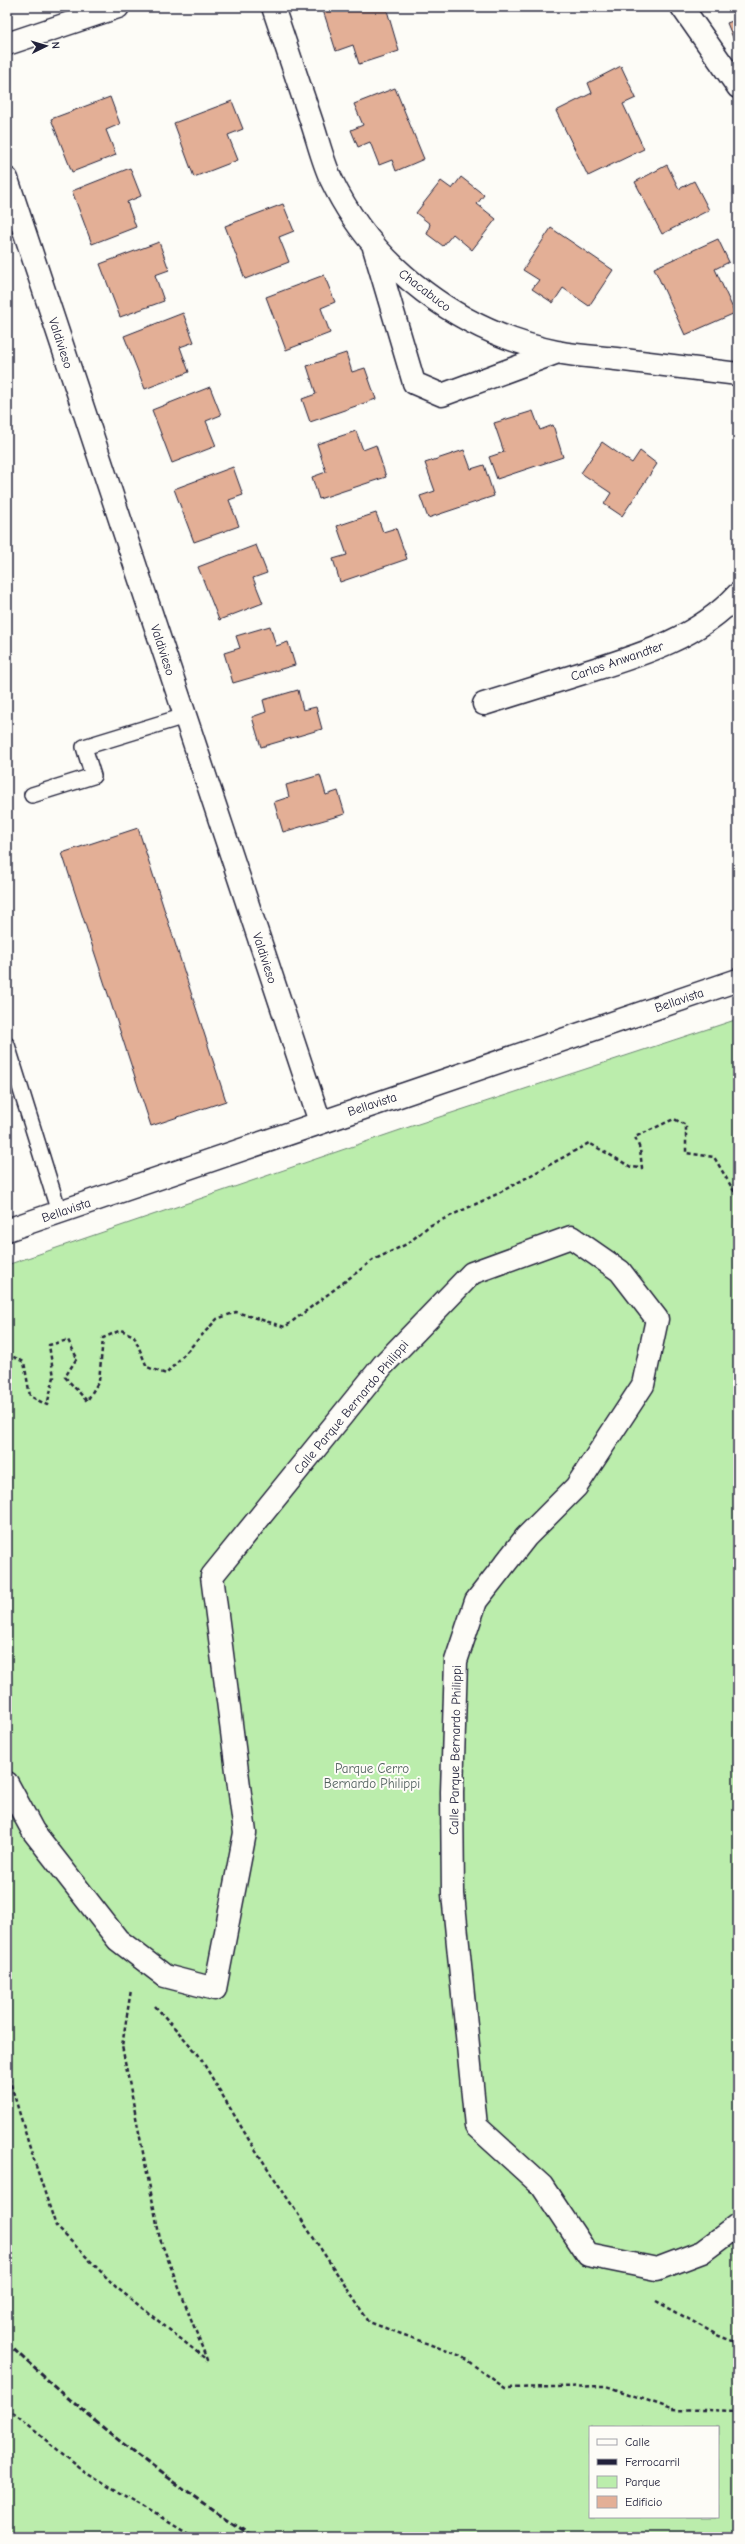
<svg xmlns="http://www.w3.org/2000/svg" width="745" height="2544" font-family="'Comic Neue',sans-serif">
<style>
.green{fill:#bbedac;stroke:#6e8874;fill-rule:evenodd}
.building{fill:#e3af96;stroke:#22223b}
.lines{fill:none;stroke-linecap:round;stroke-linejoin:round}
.lane-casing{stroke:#22223b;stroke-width:18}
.street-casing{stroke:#22223b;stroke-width:25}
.path{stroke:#22223b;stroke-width:2.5;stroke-dasharray:4 3;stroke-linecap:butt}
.lane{stroke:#fdfcf7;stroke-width:15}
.street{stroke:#fdfcf7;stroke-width:22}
.rail{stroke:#22223b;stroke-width:3;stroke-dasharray:6 3;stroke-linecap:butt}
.labels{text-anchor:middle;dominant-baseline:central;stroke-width:4;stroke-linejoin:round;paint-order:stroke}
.street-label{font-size:13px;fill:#22223b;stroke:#fdfcf7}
.park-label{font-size:13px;fill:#505f5d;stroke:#fdfcf7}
</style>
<rect width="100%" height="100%" fill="#fdfcf7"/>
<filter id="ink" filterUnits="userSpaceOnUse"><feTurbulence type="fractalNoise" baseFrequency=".025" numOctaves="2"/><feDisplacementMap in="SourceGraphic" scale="8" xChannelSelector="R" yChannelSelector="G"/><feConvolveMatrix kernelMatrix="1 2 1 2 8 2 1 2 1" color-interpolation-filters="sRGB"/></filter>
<g filter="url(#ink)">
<path class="green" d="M738,1019V2537H7V1265L409,1127ZM590,2427H718V2517H590Z"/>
<path class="building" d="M322,7H386L399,51L359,64L353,45L336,51Z
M738,19V50L727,23Z
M621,66L636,98L623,104L644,149L588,176L556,111L592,93L588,83Z
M395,88L424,159L396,171L392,160L379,165L370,142L358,147L351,130L363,125L354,104Z
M110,97L120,124L106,130L116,155L72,172L51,119Z
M232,101L243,129L228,135L238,160L194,177L174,123Z
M667,165L679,189L694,181L709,210L662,234L635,182Z
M130,168L141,196L127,202L136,227L92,244L72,191Z
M461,177L484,195L477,204L496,219L472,250L453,234L443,246L427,234L430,224L416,213L441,181L452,189Z
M283,204L294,231L279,237L289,262L245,279L225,226Z
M551,228L613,270L589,306L563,288L553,303L532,289L539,280L523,270Z
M718,239L729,262L715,269L735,313L685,335L654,268Z
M159,242L169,270L155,275L164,301L120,317L100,264Z
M324,275L335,302L321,308L330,333L286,350L266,297Z
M183,313L194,342L180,347L189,372L145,389L124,336Z
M346,353L352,372L365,368L376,399L310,422L302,399L316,394L307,366Z
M210,387L221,415L206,421L216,446L172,463L152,410Z
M533,411L540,430L553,425L563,457L497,479L489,457L504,452L494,423Z
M356,431L363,450L376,445L386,477L319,499L312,477L326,472L317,444Z
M602,442L632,463L640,451L657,464L622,516L604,504L611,493L581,473Z
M464,450L471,469L484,465L494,496L428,518L420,496L435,491L425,463Z
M233,467L243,495L229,500L239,526L194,542L174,489Z
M376,513L383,532L396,528L407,559L340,582L333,559L347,555L337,526Z
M256,545L267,573L253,578L263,603L219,620L198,567Z
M270,626L276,646L288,642L295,665L233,683L224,653L240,648L236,636Z
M298,690L303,710L316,707L322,729L261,747L252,717L266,712L263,700Z
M320,775L326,795L338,791L345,814L283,832L274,802L289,797L286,785Z
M138,828L226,1101L151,1126L62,853Z"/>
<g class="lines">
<g class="lane-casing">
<path id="lane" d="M32,795L93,776L84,747L185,716
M7,1045L59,1212"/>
</g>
<g class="street-casing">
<path id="street" d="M273,7C286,46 299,84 312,123C318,141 323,162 331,179C373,268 462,333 557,352C577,356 597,357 616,359C657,364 697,369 738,374
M682,7L738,87
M7,44L118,7
M7,179L320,1122
M374,248L414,383L442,395L558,352
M484,704C518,693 552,683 586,672C641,655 698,638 738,594
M7,1230L738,980
M7,1783L33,1831L118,1940L165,1976L215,1989L245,1833L212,1576L383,1365L472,1273L571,1237L620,1271L657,1319L643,1385L576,1487L526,1537L476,1601L456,1661L452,1792L453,1894L476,2126L542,2186L588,2255L657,2269L702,2252L738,2225"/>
</g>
<path class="path" d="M7,1354L24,1362L30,1396L47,1405L54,1377L49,1345L68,1340L77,1358L65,1377L87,1401L99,1381L103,1338L121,1330L134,1336L147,1367L166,1374L217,1319L236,1312L285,1327L373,1260L407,1244L429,1226L497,1194L589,1143L631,1167L642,1168L640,1149L635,1137L674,1119L686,1125V1153L714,1157L738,1198
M155,2006L198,2054L249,2140L369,2322L461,2356L505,2388L606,2386L672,2409L738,2411
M7,2071L29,2145L56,2226L116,2287L207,2360L160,2239L122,2046L131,1990
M656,2301L719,2336L738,2343
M7,2408L81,2469L194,2537"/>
<use href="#lane" class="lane"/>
<use href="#street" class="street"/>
<path class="rail" d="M7,2343C84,2415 165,2481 254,2537"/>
</g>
</g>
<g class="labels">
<g class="street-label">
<text transform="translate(425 290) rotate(37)">Chacabuco</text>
<text transform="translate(61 343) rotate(72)">Valdivieso</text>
<text transform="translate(163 650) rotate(72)">Valdivieso</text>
<text transform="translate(617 661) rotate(-19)">Carlos Anwandter</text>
<text transform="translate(265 958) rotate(72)">Valdivieso</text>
<text transform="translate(679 1000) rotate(-19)">Bellavista</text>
<text transform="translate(372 1104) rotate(-18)">Bellavista</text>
<text transform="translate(66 1210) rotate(-19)">Bellavista</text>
<text transform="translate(351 1407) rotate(-50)">Calle Parque Bernardo Philippi</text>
<text transform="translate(455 1750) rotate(-89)">Calle Parque Bernardo Philippi</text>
</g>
<g class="park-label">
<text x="372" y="1768">Parque Cerro<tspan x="372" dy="15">Bernardo Philippi</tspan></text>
</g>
</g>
<rect width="745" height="2544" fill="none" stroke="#fdfcf7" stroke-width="24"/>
<rect x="12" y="12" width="721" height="2520" fill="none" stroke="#22223b" stroke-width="1.5" filter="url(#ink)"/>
<rect x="589" y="2426" width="130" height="92" fill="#fdfcf7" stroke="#a5a5ac"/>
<rect x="597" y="2439" width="20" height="6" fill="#fdfcf7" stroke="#a5a5ac"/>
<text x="625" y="2446" font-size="12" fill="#22223b">Calle</text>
<rect x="597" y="2459" width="20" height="6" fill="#22223b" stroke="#a5a5ac"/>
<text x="625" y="2466" font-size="12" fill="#22223b">Ferrocarril</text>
<rect x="597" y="2476" width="20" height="12" fill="#bbedac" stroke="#a5a5ac"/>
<text x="625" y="2486" font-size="12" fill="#22223b">Parque</text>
<rect x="597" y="2496" width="20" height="12" fill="#e3af96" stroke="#a5a5ac"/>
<text x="625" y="2506" font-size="12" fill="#22223b">Edificio</text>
<g transform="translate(46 46) rotate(85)" stroke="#fdfcf7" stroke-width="3" paint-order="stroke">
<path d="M0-3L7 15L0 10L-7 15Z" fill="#22223b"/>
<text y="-6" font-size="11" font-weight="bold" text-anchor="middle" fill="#22223b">N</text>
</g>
</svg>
